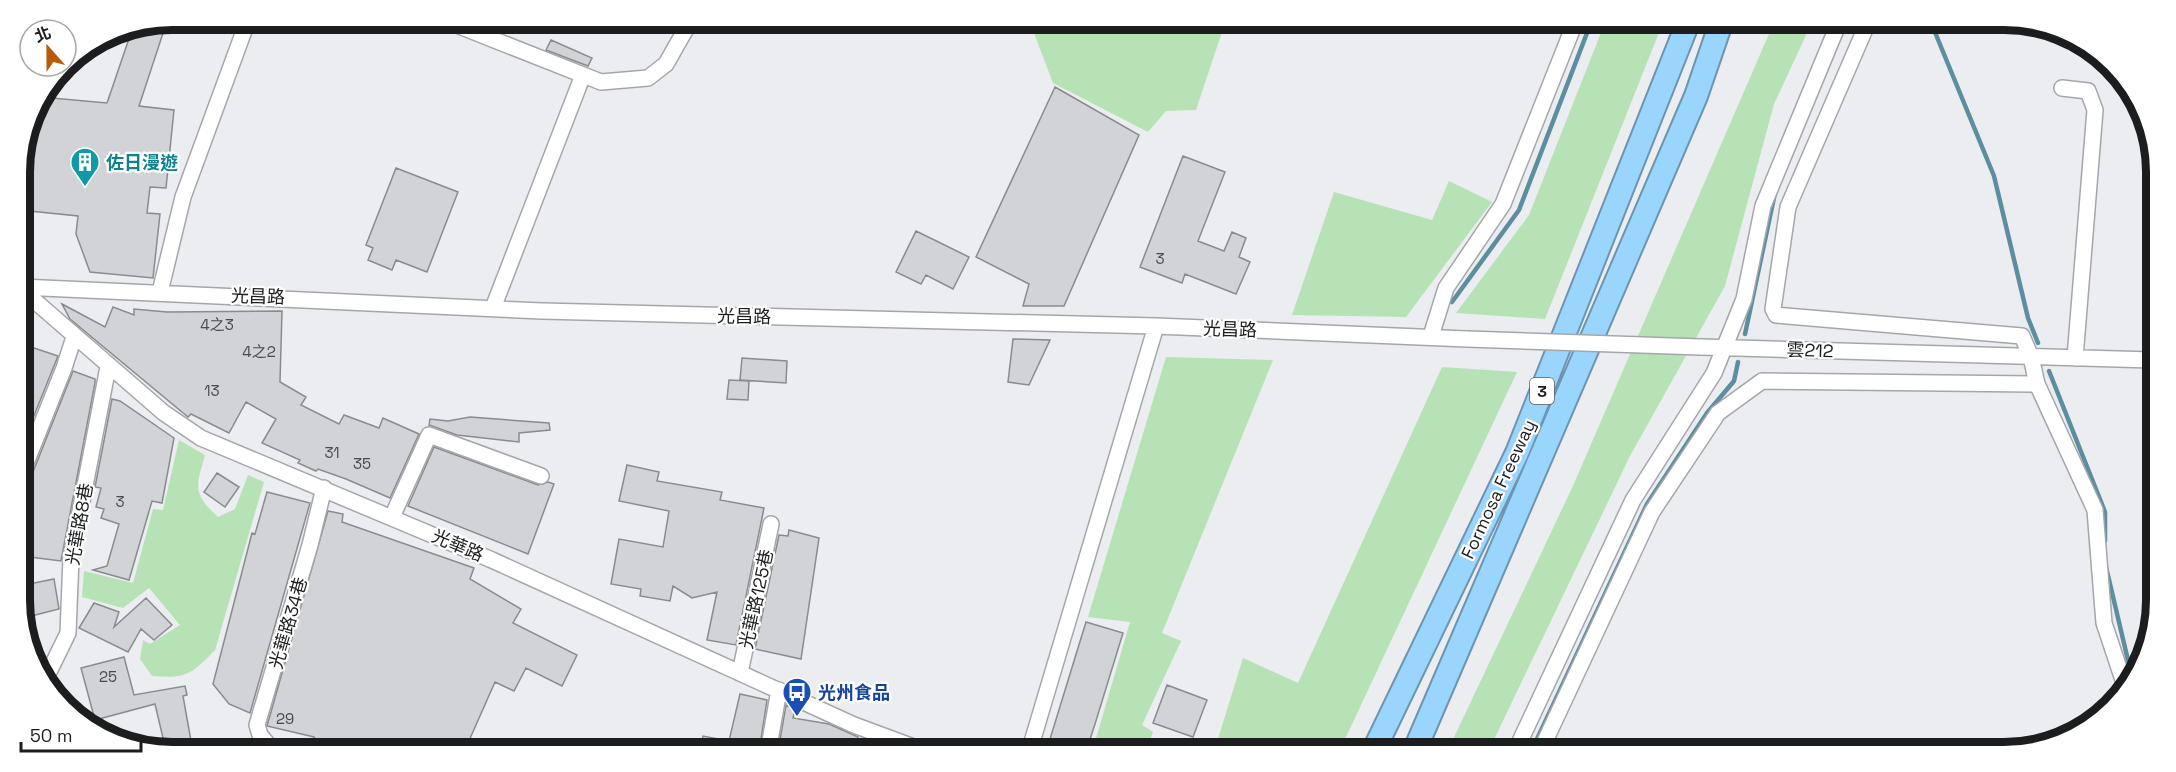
<svg xmlns="http://www.w3.org/2000/svg" width="2176" height="772" font-family="'Space Grotesk','Noto Sans TC',sans-serif">
<style>
.green{fill:#b7e2b5}
.lines{fill:none;stroke-linecap:round;stroke-linejoin:round}
.stream{stroke:#5d8ea0;stroke-width:4.5}
.building{fill:#d1d3d6;stroke:#898b8e;stroke-width:1.5}
.minor-casing{stroke:#a4a7aa;stroke-width:18}
.highway-casing{stroke:#6d95af;stroke-width:26}
.minor{stroke:#fff;stroke-width:15}
.highway{stroke:#99d5fd;stroke-width:22}
.minor-bridge-casing{stroke:#a4a7aa;stroke-width:18;stroke-linecap:butt}
.minor-bridge{stroke:#fff;stroke-width:15}
.labels{text-anchor:middle;dominant-baseline:central;stroke-width:4.5;stroke-linejoin:round;paint-order:stroke}
.number-label{font-size:15px;fill:#494a4c}
.shield{fill:#fff;stroke:#606162;stroke-width:1.5}
.shield-label{font-size:16px;font-weight:bold;fill:#1c1d1e}
.culture-label{font-size:18px;font-weight:bold;fill:#0d838f;stroke:#fff;text-anchor:start}
.street-label{font-size:18px;fill:#1c1d1e;stroke:#fff}
.transit-label{font-size:18px;font-weight:bold;fill:#164399;stroke:#fff;text-anchor:start}
.rim{fill:none;stroke:#1c1d1e;stroke-width:8}
</style>
<rect width="100%" height="100%" fill="#ebedf1"/>
<path class="green" d="M1029,20H1226L1196,110L1166,111L1148,132L1053,83Z
M1606,20H1664L1545,319L1456,313L1529,215Z
M1775,20H1813L1774,104L1725,286L1630,456L1488,752H1447L1572,488Z
M1449,181L1492,202L1406,317L1292,315L1334,192L1432,220Z
M1166,357L1273,360L1162,633L1181,641L1142,725L1153,732L1146,752H1092L1130,622L1088,617Z
M1442,367L1517,372L1339,752H1214L1243,658L1298,683Z
M179,440L205,455C196,487 192,493 218,517L235,509L248,475L264,482L215,650C192,674 186,679 152,676L140,659L143,640L150,644L180,625L149,588L123,608L82,597L84,571L133,583L153,509L163,510Z"/>
<g class="lines">
<path class="stream" d="M1930,20L1994,176L2028,318L2038,343
M1452,302L1519,210L1592,20
M1745,334L1775,193
M2049,371L2105,512V541
M2106,567L2131,673
M1531,752L1647,504L1707,413L1734,381L1738,362"/>
</g>
<path class="building" d="M167,21L139,106L174,110L166,188L150,187L147,213L160,214L153,278L90,272L76,234L78,216L20,210V162L35,104L41,97L107,103L133,27Z
M551,40L592,58L588,66L546,50Z
M1055,87L1139,135L1064,306H1023L1029,284L976,257Z
M1183,156L1225,172L1198,241L1224,251L1232,232L1246,238L1239,257L1250,262L1236,294L1185,274L1182,283L1140,267Z
M396,168L458,192L427,272L396,260L392,270L368,260L373,248L366,245Z
M916,231L969,257L953,289L926,275L921,284L896,272Z
M62,304L105,327L113,307L134,315V309L167,312L282,311L280,382L306,397L301,405L339,424L344,415L379,428L383,418L419,434L390,498L346,479L318,469L316,471L298,463L300,460L262,443L276,419L246,402L229,433L191,414L188,417L70,319Z
M1013,339L1050,340L1029,385L1008,382Z
M28,346L58,356L21,448V353L25,355Z
M742,358L787,361L786,383L740,380Z
M73,371L95,379V383L61,561L22,556V483L31,477Z
M729,380L749,381L748,400L727,399Z
M112,399L120,401L174,438L162,503L152,501L129,580L93,570L107,566L119,524L101,518L104,509L96,507L101,488L95,487Z
M470,417L549,423L550,430L519,433V442L457,435L429,425L430,419L448,421Z
M434,447L538,485L548,482L554,484L528,554L408,506Z
M627,465L659,472L657,481L722,492L720,500L764,508L736,645L707,640L717,592L692,598L673,586L670,601L640,596L641,589L611,584L619,539L663,547L669,511L619,501Z
M217,473L239,487L225,507L204,492Z
M267,492L310,503L250,713L229,704L213,684L252,533L255,534Z
M328,511L343,514L342,522L474,568L470,579L521,609L513,623L577,655L562,686L526,668L514,691L495,682L464,752H323L314,737L267,726Z
M789,530L819,538L801,659L755,649L779,535L788,536Z
M54,579L59,609L31,616L24,585Z
M146,598L172,625L154,640L141,629L128,652L79,628L94,603L119,612L114,627Z
M1086,622L1123,633L1095,724L1086,752H1046Z
M124,657L134,695L185,686L187,695L183,696L193,752L166,751L155,704L95,720L81,668Z
M1167,685L1207,700L1193,737L1153,723Z
M740,694L767,700L759,752H699L703,736L729,741Z
M786,705L795,709L793,718L829,724L858,737L855,752H813L814,748L787,743L785,752H778Z"/>
<g class="lines">
<g class="minor-casing">
<path id="minor" d="M444,20L601,82L648,78L666,64L691,20
M1869,20L1788,207L1773,309L1776,315L2022,336L2031,357L2037,384L2095,510L2104,623L2124,683
M2062,88L2088,91L2095,110L2075,358
M21,287L542,311L1156,326L1467,339
M21,289L164,413L201,438L492,560L854,725L927,752
M160,292L183,197L248,20
M493,308L583,75
M1431,336L1446,288L1503,204L1576,20
M1701,347L2152,360
M22,473L64,368L74,337
M392,517L429,435L541,476
M740,673L771,524
M46,678L68,633L71,558L108,367
M274,752L260,735L257,725L310,545L324,488
M768,752L779,690
M1029,752L1156,326
M1515,752L1633,500L1714,373L1744,299L1763,206L1840,20
M1540,752L1652,512L1718,413L1762,381L2037,384"/>
</g>
<g class="highway-casing">
<path id="highway" d="M1373,752L1517,453L1689,20
M1414,752L1696,96L1722,20"/>
</g>
<use href="#minor" class="minor"/>
<use href="#highway" class="highway"/>
<g class="minor-bridge-casing">
<path id="minor-bridge" d="M1467,339L1701,347"/>
</g>
<use href="#minor-bridge" class="minor-bridge"/>
</g>
<defs>
<g id="building-pin" transform="scale(1.5)"><path d="M0 17L-7.5 6A9.5 9.5 0 1 1 7.5 6Z" fill="#0f9aa8" stroke="#fff"/><path d="M-4-6H4V6H1V3H-1V6H-4ZM-2.5-4.3h1.7v1.8h-1.7ZM.8-4.3h1.7v1.8H.8ZM-2.5-1h1.7V.8h-1.7ZM.8-1h1.7V.8H.8Z" fill="#fff"/></g>
<g id="bus-pin" transform="scale(1.5)"><path d="M0 17L-7.5 6A9.5 9.5 0 1 1 7.5 6Z" fill="#1a4fb4" stroke="#fff"/><path d="M-5-6H5V4H4V6H2V4H-2V6H-4V4H-5ZM-3.5-4V0h7V-4ZM-3.5 1.2v1.5H-2V1.2ZM2 1.2v1.5H3.5V1.2Z" fill="#fff"/></g>
</defs>
<g fill-rule="evenodd">
<use href="#building-pin" x="85" y="162"/>
<use href="#bus-pin" x="797" y="692"/>
</g>
<g class="labels">
<g class="number-label">
<text x="1160" y="258">3</text>
<text x="217" y="324">4之3</text>
<text x="259" y="351">4之2</text>
<text x="212" y="390">13</text>
<text x="332" y="452">31</text>
<text x="362" y="463">35</text>
<text x="120" y="501">3</text>
<text x="108" y="676">25</text>
<text x="285" y="718">29</text>
</g>
<rect class="shield" x="1530" y="378" width="24" height="26" rx="4.5"/>
<g class="shield-label">
<text x="1542" y="391">3</text>
</g>
<g class="culture-label">
<text x="106" y="162">佐日漫遊</text>
</g>
<g class="street-label">
<text transform="translate(258 296) rotate(2)">光昌路</text>
<text transform="translate(744 316) rotate(1)">光昌路</text>
<text transform="translate(1230 329) rotate(2)">光昌路</text>
<text transform="translate(1810 350) rotate(2)">雲212</text>
<text transform="translate(1498 489) rotate(-65)">Formosa Freeway</text>
<text transform="translate(79 524) rotate(-80)">光華路8巷</text>
<text transform="translate(458 545) rotate(23)">光華路</text>
<text transform="translate(756 599) rotate(-78)">光華路125巷</text>
<text transform="translate(288 623) rotate(-74)">光華路34巷</text>
</g>
<g class="transit-label">
<text x="818" y="692">光州食品</text>
</g>
</g>
<path d="M0 0H2176V772H0ZM172 30H2004A142 142 0 0 1 2146 172V600A142 142 0 0 1 2004 742H172A142 142 0 0 1 30 600V172A142 142 0 0 1 172 30Z" fill="#fff" fill-rule="evenodd"/>
<path class="rim" d="M172 30H2004A142 142 0 0 1 2146 172V600A142 142 0 0 1 2004 742H172A142 142 0 0 1 30 600V172A142 142 0 0 1 172 30Z"/>
<g transform="translate(48 48) rotate(339)"><circle r="28" fill="#ffffff" stroke="#a4a5a5" stroke-width="1.5"/>
<path d="M0-4.5L10 22L0 15L-10 22Z" fill="#b85b08"/>
<text y="-9" font-size="16" font-weight="bold" text-anchor="middle" fill="#1c1d1e">北</text>
</g>
<path d="M21 742v9h120v-9" fill="none" stroke="#1c1d1e" stroke-width="3"/>
<text x="30" y="742" font-size="18" fill="#1c1d1e" stroke="#ffffff" stroke-width="4.5" paint-order="stroke">50 m</text>
</svg>
